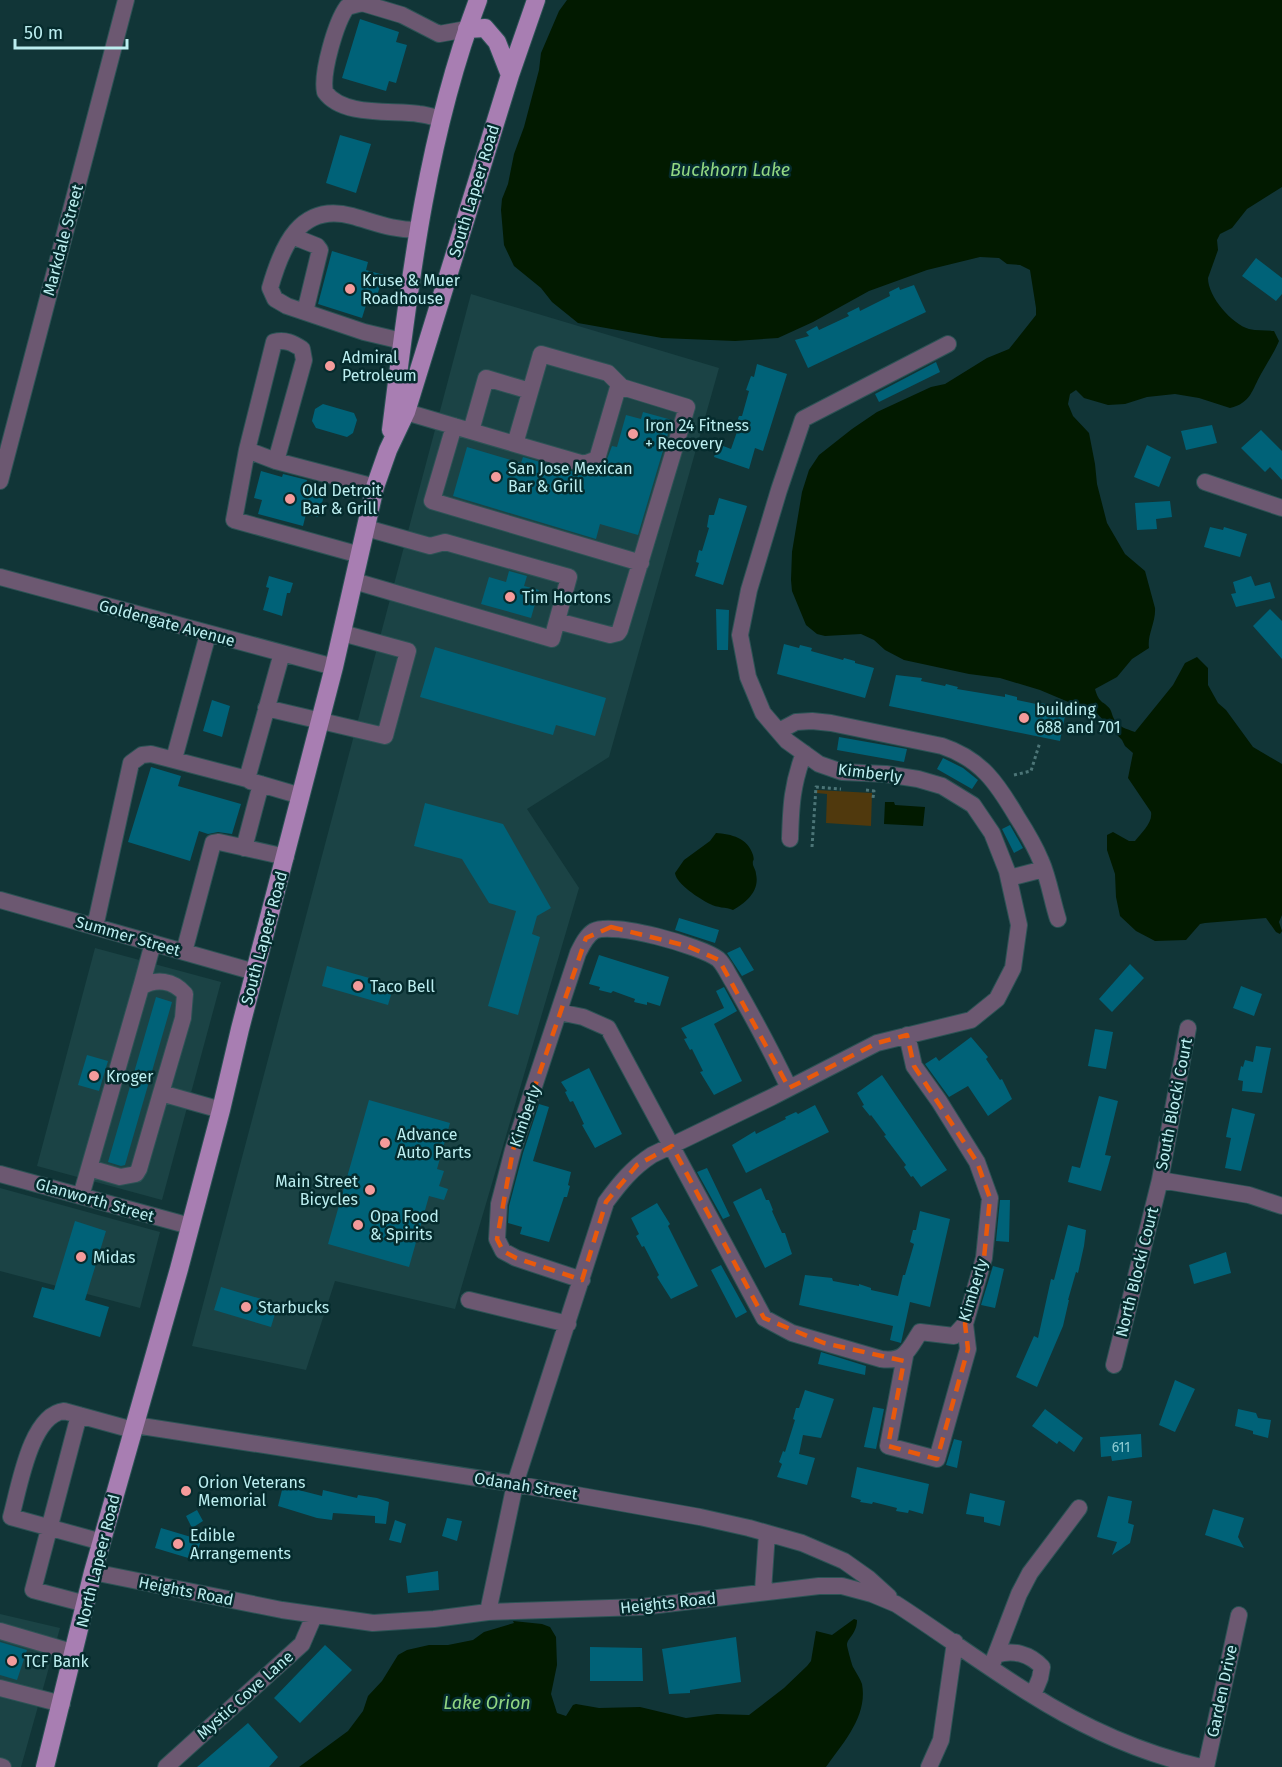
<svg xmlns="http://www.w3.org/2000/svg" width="1282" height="1767" font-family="'Fira Sans',sans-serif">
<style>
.built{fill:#1b4345}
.green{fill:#50390d}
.water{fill:#021a00}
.building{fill:#006278}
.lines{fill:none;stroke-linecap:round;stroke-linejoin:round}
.minor-casing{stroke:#2c5355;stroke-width:18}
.major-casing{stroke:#2c5355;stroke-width:20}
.path{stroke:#4c7577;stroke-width:3;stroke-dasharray:3 3;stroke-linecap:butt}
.minor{stroke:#6c5871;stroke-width:16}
.major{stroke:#a87eb2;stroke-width:18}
.marked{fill:none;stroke:#e8590c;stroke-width:4.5;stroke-dasharray:12 8;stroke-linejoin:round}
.poi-dot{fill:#f59b9b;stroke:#052b2d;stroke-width:2}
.labels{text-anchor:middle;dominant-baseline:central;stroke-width:5;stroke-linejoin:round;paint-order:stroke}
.number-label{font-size:14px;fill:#8dcbd2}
.street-label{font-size:16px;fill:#bceef0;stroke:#052b2d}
.poi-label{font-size:16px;fill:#bceef0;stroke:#052b2d;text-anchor:start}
.water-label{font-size:18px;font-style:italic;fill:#92d782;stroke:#052b2d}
</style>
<rect width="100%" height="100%" fill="#113537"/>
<path class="built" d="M471,294L719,368L609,757L527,809L579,888L455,1309L335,1281L306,1370L192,1346Z
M95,948L221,982L162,1200L37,1166Z
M0,1188L160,1232L140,1308L0,1271Z
M0,1614L60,1628L21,1767H0Z"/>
<path class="green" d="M817,790L872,793L871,826L826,823L827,794L817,793Z"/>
<path class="water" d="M567,0H1282V187L1247,209L1232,228L1220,234L1217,240L1218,250L1208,278C1208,297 1232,324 1249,329C1257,331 1266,330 1274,331L1279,341C1274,353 1267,363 1261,374C1252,390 1251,403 1230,408L1199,398L1175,394L1147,397L1125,404L1108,405L1084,398L1076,390L1070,394L1068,404L1073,416L1089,433L1095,464L1097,484L1107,523L1125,554L1145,571L1155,608C1156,622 1147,635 1149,648L1132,659L1117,677L1095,689C1099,704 1104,701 1110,709C1112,712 1112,716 1114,719C1118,727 1127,729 1135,732L1173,685L1185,663L1197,657L1208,668V685L1218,703L1226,710L1253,747L1282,764V915L1279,922L1282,931L1280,934L1276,932L1266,918L1205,923L1200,924L1186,940L1155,941L1136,931L1120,916L1116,897L1115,874L1107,850V835L1113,832L1129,841H1135C1141,833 1153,823 1151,812L1128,778L1133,753L1125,746L1122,740L1091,707L1086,706L1085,709L1040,690L1000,678L969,674L904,660L885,650L874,640L861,634L825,636L817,634L806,625L792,591L791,580L792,552L802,492L809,470L819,455L852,429L877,412L931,387L945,384L987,358L1009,349L1036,315V308L1030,270L1020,265L1007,264L999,258L980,257L927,270L869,291L813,322L778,338L735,341L662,338L578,323L552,302L541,288L514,266L504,245L501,210L502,199L508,184L514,154L524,127L539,70L541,53L559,11Z
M885,802H894L895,805L925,807L923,826L884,824Z
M716,833C731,834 748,838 753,855C755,863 752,858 753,865C754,868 756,871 756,874C760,891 746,903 733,910C726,907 717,908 710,904C700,899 676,884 675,873L684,860L710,841Z
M854,1619L857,1620C857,1634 847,1638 847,1645C847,1647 852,1665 853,1667C856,1673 860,1678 862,1684C868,1716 843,1743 826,1767H299L348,1731L363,1711L368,1696L382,1681L398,1655L407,1650L429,1645H448L473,1640L484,1632L514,1623L513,1621L542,1624L550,1627L556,1637L557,1665L551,1694L557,1713L566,1716L573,1705L576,1704L599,1708L640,1707L686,1718L717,1714L749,1715L784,1688L807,1666L811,1661L816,1631L832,1635Z"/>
<path class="building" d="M360,19L399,32L396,42L407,45L396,83L389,81L386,91L342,78Z
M340,135L371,144L356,193L326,183Z
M332,251L368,262L366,270L384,275L374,304L367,302L362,318L318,304Z
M1256,258L1282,278V294L1276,301L1242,276Z
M914,285L926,312L808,368L795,340L809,336L806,332L817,326L819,330L849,316L847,313L859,307L860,311L890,296L889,292L899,287L900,290Z
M936,362L940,372L879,402L875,394Z
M757,364L787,374L763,451L755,448L749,469L714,457L718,444L731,449L738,429L735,427L739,416H742L749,391L746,390L751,376L754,377Z
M323,404L354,413L357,420L353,433L347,437L316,428L312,421L315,409Z
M643,412L672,420L638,535L600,524L596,539L453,496L467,447L521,463L523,457L581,474H587L604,467L612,446L617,447L626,415L641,419Z
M1212,425L1217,443L1186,450L1181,431Z
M1261,430L1282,451V480L1270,467L1265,472L1241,448Z
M1147,445L1171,457L1159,487L1134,477Z
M261,471L282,477L283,474L307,480L306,484L326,489L318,517L306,514L303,526L258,514L262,500L254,498Z
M719,498L747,506L723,585L695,576L699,563L696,562L699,550L702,551L709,528L707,527L709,515H714Z
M1170,501L1172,517L1156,519L1157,529L1137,530L1135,503Z
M1210,527L1223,530L1224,527L1247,534L1240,557L1204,547Z
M509,571L527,576L524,586L539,590L531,618L481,604L489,577L506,582Z
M269,576L293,583L290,593H287L282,616L263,610L269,588L266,587Z
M1251,576L1255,586L1270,582L1275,598L1236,607L1231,594L1236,593L1233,582Z
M716,609L729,610L728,650H717Z
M1270,609L1282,621V659L1253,626Z
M784,644L799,648L800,645L812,648L811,651L843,660L844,658L855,661V663L874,668L865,698L777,674Z
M435,647L606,698L595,736L556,725L553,735L420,697Z
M896,675L922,678L921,681L945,686L946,684L958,687L957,689L1005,697V694L1017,697V700L1041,705V703L1053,706V708L1066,711L1060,741L889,706Z
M212,700L230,706L222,737L203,731Z
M839,737L907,749L904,762L837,750Z
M943,758L963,768L978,780L972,789L937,769Z
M151,767L181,776L178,786L241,804L232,834L218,832L208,834L199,831L190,861L128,842Z
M425,803L503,824L551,908L537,916L532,934L540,937L518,1015L488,1006L516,911L489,903L462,859L414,846Z
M1010,825L1023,848L1014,853L1002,829Z
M679,918L719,930L715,943L675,930Z
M740,947L754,970L742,976L727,953Z
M599,955L669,977L660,1006L647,1002V1005L634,1002L635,999L613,991L611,993L599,990L600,987L589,984Z
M1130,964L1144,978L1112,1012L1099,999Z
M327,966L394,985L388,1005L322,986Z
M1241,986L1262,994L1254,1016L1233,1008Z
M724,987L737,1011L714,1024L742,1081L714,1095L700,1072L703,1071L692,1049L690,1050L684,1039L687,1038L681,1028L724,1008L716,991Z
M156,997L172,1002L125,1165L121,1166L108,1162Z
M1095,1029L1113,1032L1106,1069L1088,1066Z
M971,1037L988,1057L986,1059L1000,1080L1002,1079L1012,1099L988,1116L968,1086L949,1097L925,1064L936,1057L939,1061Z
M1256,1046L1271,1048L1262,1093L1242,1091L1243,1081L1238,1080L1241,1066L1243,1067L1245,1060L1253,1062Z
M87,1055L108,1061L99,1091L78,1085Z
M589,1068L622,1134L595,1148L582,1125L584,1124L573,1101L570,1102L565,1092L567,1091L561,1082Z
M882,1075L947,1170L921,1187L913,1176L911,1177L904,1167L906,1165L884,1136L886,1135L871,1115L870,1116L862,1106L864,1105L857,1093Z
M1099,1096L1118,1101L1105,1155L1111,1156L1101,1191L1068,1182L1072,1166L1080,1168Z
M369,1100L450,1123L437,1169L444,1171L439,1186L448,1189L444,1200L429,1196L409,1267L328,1244Z
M539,1104L549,1107L533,1161L571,1172L568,1185L570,1186L567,1197H564L549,1242L520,1234L522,1227L508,1223L509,1206L523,1153Z
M815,1105L829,1132L746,1173L732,1145L755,1131L756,1134L786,1119L785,1117L796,1112L798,1114Z
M1232,1108L1255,1114L1241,1171L1225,1168L1231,1138L1226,1137Z
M707,1168L730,1216L723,1219L697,1172Z
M761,1188L766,1200H769L773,1210L772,1211L782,1233H785L792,1254L765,1268L733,1202Z
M1000,1200H1010L1009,1242L996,1241Z
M657,1203L670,1224L668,1226L698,1286L671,1299L657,1277L659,1275L644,1246L642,1247L636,1236L639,1234L631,1218Z
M920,1211L950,1219L930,1307L910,1302L901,1343L890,1340L893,1326L799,1305L805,1275L832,1278L833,1281L859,1286V1284L871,1288V1290L898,1296L903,1275H905L914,1244L910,1242L913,1230H916Z
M75,1221L106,1231L85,1300L109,1307L100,1337L33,1317L42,1287L54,1290Z
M1068,1225L1086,1230L1084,1246L1078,1273L1076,1272L1068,1300H1069L1063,1326L1037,1387L1016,1377L1034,1336L1038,1338L1051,1279L1054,1280Z
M1226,1252L1231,1273L1194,1284L1189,1265Z
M721,1265L747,1312L736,1318L711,1270Z
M993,1266L1004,1269L995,1308L981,1305Z
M221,1287L278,1304L271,1327L214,1310Z
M821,1352L866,1366L865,1375L818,1364Z
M1175,1380L1195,1389L1175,1432L1159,1425Z
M805,1390L834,1399L821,1438L803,1435L799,1454L815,1458L807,1485L777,1477L782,1464L779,1462L783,1451L785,1452L795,1420L793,1419L796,1408H799Z
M873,1407L884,1409L876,1449L864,1447Z
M1045,1409L1083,1438L1074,1452L1059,1441L1057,1444L1032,1426Z
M1238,1409L1256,1413L1258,1418L1271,1420L1268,1438L1253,1434V1431L1235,1426Z
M1141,1434L1142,1457L1112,1461L1111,1456L1101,1457L1100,1437Z
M954,1439L962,1441L957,1468L946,1465Z
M857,1467L929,1484L923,1514L909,1510L908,1513L896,1511L897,1508L873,1502L872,1504L860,1502L861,1500L851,1497Z
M283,1486L322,1496L323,1490L357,1498L358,1495L377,1498L389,1502L386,1524L375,1523V1516L333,1513L332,1520L317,1518L278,1506Z
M970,1493L1005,1501L1000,1526L984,1522V1517L966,1514Z
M1108,1496L1132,1501L1128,1523L1134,1525L1130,1543L1112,1555L1117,1542L1097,1537Z
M1213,1509L1244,1518L1238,1537L1244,1548L1205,1535Z
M197,1510L203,1521L192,1528L186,1516Z
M447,1518L462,1521L457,1541L442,1536Z
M395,1520L406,1524L401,1543L389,1540Z
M161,1528L201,1540L195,1560L155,1548Z
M438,1571L439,1590L408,1593L406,1576Z
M736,1637L741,1682L690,1690V1693L669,1694L662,1649Z
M0,1642L27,1650L17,1680L0,1675Z
M325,1645L352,1670L300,1723L274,1698Z
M590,1647L642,1648L643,1681H590Z
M248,1723L278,1757L269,1767H197Z"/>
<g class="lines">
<g class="minor-casing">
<path id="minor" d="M442,119C434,117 427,115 419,114C392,110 343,117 325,92C321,73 336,22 347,7L362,3L402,15L439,34L467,29
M292,236L317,246L320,250L305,312
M402,341L364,332L287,306L275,299L270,288C282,246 300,202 352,216C377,223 392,230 419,230
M406,412L515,444L541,354L608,373L622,387L687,407L620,630L618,633L610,635L557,621
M454,426L432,501L641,563
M471,431L486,378L530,391
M515,444L584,464L597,459L619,384
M247,450L276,461L375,487
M276,461L304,360L302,349C293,343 285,339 274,342L247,450L234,520L360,555
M0,481L126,0
M1205,482L1282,508
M0,577L334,667
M354,581L552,639L569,577L445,542L430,546L366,528
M266,708L385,736L408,651L342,633
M779,731L796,722L812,721L831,723L942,746C981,759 997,783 1017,817C1026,831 1035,846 1041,861C1049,879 1052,901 1058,919
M174,759L208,634
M250,781L301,796
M790,839C791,805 792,785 804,753
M244,848L261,784
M1009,878L1044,869
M0,900L255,972
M95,927L131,763L142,755L151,754L247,779L282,653
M184,952L213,843L219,842L286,857
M141,987L153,943
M559,1012L583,1017L608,1028L764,1318L792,1333L881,1359C905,1362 908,1351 920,1332L954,1336L965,1324L984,1258L990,1198L977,1162L939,1101L914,1066L907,1035
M89,1168L120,1177L136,1174L139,1169L161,1093
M0,1174L190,1226
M1160,1180L1249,1195L1282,1206
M81,1196L141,987C156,978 173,980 185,994L183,1018L161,1093L221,1110
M582,1280L516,1258L503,1251L497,1239L499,1204L513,1150L578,953C582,945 586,936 594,931C613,921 701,946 718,959C724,964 729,976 733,982C753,1017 772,1052 789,1088
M469,1300L568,1324
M905,1356L888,1446L937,1459L968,1349L965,1324
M1114,1365L1160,1180L1188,1028
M79,1415L33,1590L86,1604
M135,1425L515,1484L700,1517L749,1528L802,1543L844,1561L868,1578L889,1597
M102,1542L11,1517C19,1489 30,1415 64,1411L133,1430
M93,1572L282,1610L373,1623L434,1619L488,1612L641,1607L819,1586H842L872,1594L896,1604C941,1633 984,1665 1029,1693C1081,1726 1141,1753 1201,1767
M763,1591L767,1533
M488,1612L515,1484L606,1202C620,1183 632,1168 652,1155L772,1097L877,1043L971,1020L997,999L1013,968L1019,925L1007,871L992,833L973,805L942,786L918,779L886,774L842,772L819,764L787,741L763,713L748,677L740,635L749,590L779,490L803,419L948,344
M0,1631L75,1653
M996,1655C1013,1649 1030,1654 1042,1667L1040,1678L1033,1695
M991,1667L1019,1594L1030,1573L1079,1508
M0,1688L62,1704
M0,1766L3,1767
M166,1767L302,1644L314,1616
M929,1767L941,1740L955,1642
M1206,1767L1239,1615"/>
</g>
<g class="major-casing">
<path id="major" d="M467,29L485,28L497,42L510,75
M391,430C409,286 426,137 478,0
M45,1767L93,1572L179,1269L221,1110L240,1029L334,667L375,487L388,450L406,412L510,75L536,0"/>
</g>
<path class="path" d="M1014,775L1031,771L1040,742
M866,790L874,791L873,798
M812,847L816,787L841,789"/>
<use href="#minor" class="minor"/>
<use href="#major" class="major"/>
</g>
<path class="marked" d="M611,927L687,946L719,960L789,1088L877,1043L907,1035L914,1066L977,1162L990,1198L984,1258L965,1324L968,1349L937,1459L888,1446L904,1361L824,1343L764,1318L672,1146L637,1165L606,1202L582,1280L516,1258L503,1251L497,1239L513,1150L586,938Z"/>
<g class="poi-dot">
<circle cx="350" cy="289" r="6"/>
<circle cx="330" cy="366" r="6"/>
<circle cx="633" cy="434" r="6"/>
<circle cx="496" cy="477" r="6"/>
<circle cx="290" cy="499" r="6"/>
<circle cx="510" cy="597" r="6"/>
<circle cx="1024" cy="718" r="6"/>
<circle cx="358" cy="986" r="6"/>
<circle cx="94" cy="1076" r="6"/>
<circle cx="385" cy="1143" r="6"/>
<circle cx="370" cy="1190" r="6"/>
<circle cx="358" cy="1225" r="6"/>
<circle cx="81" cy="1257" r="6"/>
<circle cx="246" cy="1307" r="6"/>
<circle cx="186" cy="1491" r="6"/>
<circle cx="178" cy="1544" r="6"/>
<circle cx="12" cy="1661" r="6"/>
</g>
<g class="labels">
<g class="number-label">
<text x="1121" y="1447">611</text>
</g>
<g class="street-label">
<text transform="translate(474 191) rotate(-73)">South Lapeer Road</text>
<text transform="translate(63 240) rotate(-75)">Markdale Street</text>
<text transform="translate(167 623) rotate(15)">Goldengate Avenue</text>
<text transform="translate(870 773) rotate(7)">Kimberly</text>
<text transform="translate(128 936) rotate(16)">Summer Street</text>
<text transform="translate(264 938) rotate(-75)">South Lapeer Road</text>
<text transform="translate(1174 1104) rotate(-79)">South Blocki Court</text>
<text transform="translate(525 1116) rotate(-71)">Kimberly</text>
<text transform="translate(95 1200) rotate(16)">Glanworth Street</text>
<text transform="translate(1137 1272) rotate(-76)">North Blocki Court</text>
<text transform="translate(973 1290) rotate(-73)">Kimberly</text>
<text transform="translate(526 1486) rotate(9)">Odanah Street</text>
<text transform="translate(98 1561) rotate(-76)">North Lapeer Road</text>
<text transform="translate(186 1591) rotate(11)">Heights Road</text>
<text transform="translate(668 1603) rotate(-6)">Heights Road</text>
<text transform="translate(1222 1691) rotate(-78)">Garden Drive</text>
<text transform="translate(245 1695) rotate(-42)">Mystic Cove Lane</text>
</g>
<g class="poi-label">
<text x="362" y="280">Kruse &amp; Muer<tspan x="362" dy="18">Roadhouse</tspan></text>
<text x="342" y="357">Admiral<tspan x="342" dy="18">Petroleum</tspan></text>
<text x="645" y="425">Iron 24 Fitness<tspan x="645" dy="18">+ Recovery</tspan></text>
<text x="508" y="468">San Jose Mexican<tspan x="508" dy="18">Bar &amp; Grill</tspan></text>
<text x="302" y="490">Old Detroit<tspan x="302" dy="18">Bar &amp; Grill</tspan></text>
<text x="522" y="597">Tim Hortons</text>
<text x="1036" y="709">building<tspan x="1036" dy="18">688 and 701</tspan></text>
<text x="370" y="986">Taco Bell</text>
<text x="106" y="1076">Kroger</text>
<text x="397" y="1134">Advance<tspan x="397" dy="18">Auto Parts</tspan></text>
<text x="358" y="1181" text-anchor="end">Main Street<tspan x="358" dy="18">Bicycles</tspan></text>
<text x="370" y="1216">Opa Food<tspan x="370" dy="18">&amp; Spirits</tspan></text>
<text x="93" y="1257">Midas</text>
<text x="258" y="1307">Starbucks</text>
<text x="198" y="1482">Orion Veterans<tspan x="198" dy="18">Memorial</tspan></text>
<text x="190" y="1535">Edible<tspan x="190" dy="18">Arrangements</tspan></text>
<text x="24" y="1661">TCF Bank</text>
</g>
<g class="water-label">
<text x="730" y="170">Buckhorn Lake</text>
<text x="487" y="1703">Lake Orion</text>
</g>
</g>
<path d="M15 39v9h112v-9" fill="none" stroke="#bceef0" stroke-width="3"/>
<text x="24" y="39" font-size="18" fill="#bceef0" stroke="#052b2d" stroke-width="4.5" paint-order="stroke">50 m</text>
</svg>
